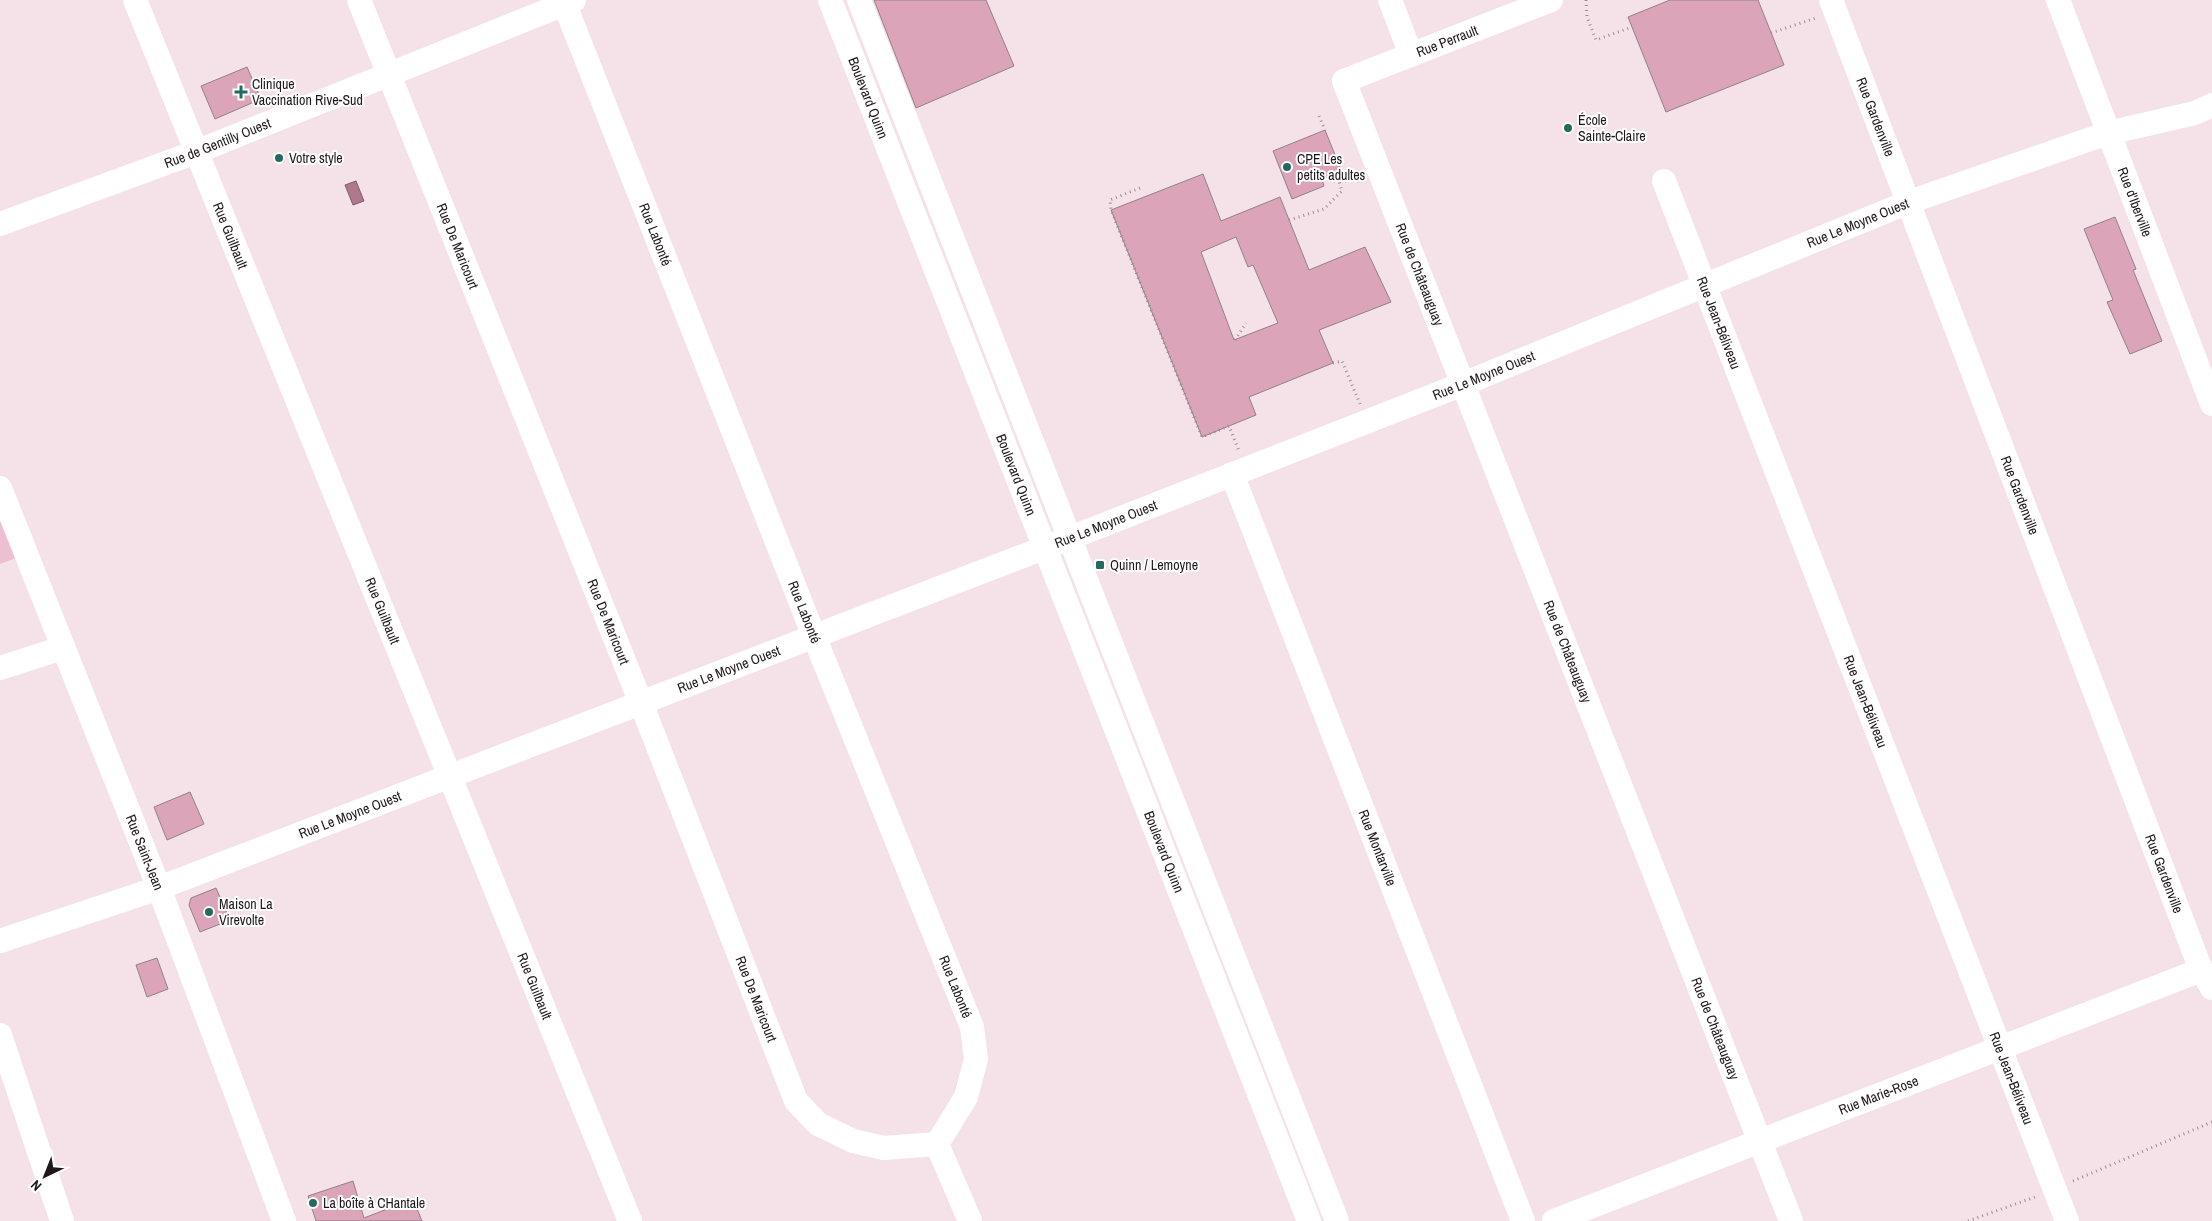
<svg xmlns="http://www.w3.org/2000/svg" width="2212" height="1221" font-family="'Archivo Narrow',sans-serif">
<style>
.green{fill:#eebfd0}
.water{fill:#ad798d;stroke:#825c6a}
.building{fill:#dba4b9;stroke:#938188;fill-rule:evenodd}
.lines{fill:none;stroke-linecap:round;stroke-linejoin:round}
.path{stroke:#9c8d92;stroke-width:3;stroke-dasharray:1 4;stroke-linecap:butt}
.minor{stroke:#fff;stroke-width:24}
.poi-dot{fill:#226a5f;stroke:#fff;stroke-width:2}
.labels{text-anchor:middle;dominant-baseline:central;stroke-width:4;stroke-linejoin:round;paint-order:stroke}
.street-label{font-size:14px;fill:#1f181a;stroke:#fff}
.poi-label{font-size:14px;fill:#1f181a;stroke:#fff;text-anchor:start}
</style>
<rect width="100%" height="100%" fill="#f5e1e8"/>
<path class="green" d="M0,488L27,554L0,564Z"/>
<path class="water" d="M356,181L364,201L353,205L345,185Z"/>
<path class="building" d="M874,0H986L1014,66L916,108Z
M1670,0H1758L1784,65L1666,112L1628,17Z
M247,67L261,99L215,119L201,86Z
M1325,130L1342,172L1322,179L1324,186L1292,199L1273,151Z
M1203,174L1221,221L1280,197L1309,270L1365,247L1391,302L1319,330L1333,363L1249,397L1256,415L1202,437L1111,210ZM1236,237L1248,267L1253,265L1278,323L1234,340L1201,252Z
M2115,217L2136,269L2133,270L2162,341L2130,354L2107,302L2113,300L2084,229Z
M190,792L204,824L167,840L154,807Z
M216,888L230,920L200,932L189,905L191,898Z
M157,958L168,989L147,997L136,965Z
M353,1181L364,1218L413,1199L422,1221H316L308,1196Z"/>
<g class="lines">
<path class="path" d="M1586,0L1587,17L1596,40L1632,27
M1771,33L1816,18
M1319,116L1325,130
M1140,188L1110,200L1111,210L1202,437L1229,426L1239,451
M1289,220L1324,209L1342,191L1337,174
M1235,340L1246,323
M1333,363L1342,361L1360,404
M2073,1181L2212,1122
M1968,1221L2035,1197"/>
<g class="minor">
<path id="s1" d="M135,0L630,1221"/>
<path id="s2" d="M359,0L641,703L796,1101L818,1124L853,1141L884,1148L937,1144"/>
<path id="s3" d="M563,0L814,636L972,1027L976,1059L966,1097L937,1144"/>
<path id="s4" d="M830,0L1309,1221"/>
<path d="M859,0L1337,1221"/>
<path d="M1390,0L1411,55"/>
<path id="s5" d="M1551,0L1344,81L1791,1221"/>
<path id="s6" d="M1831,0L2201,970L2212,988"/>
<path id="s7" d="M2058,0L2212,404"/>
<path id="s8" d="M1664,181L2067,1221"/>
<path id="s9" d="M0,224L196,152L574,0"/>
<path id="s10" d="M1232,474L1523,1221"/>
<path id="s11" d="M0,488L159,888L284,1221"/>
<path d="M0,668L62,648"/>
<path id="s12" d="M0,941L159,888L1070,538L1463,384L1909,202L2108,133L2195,113L2212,105"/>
<path d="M0,1035L62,1221"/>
<path d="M937,1144L970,1221"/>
<path id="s13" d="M1554,1221L2201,970"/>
</g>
</g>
<g class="poi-dot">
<path d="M238.5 84.5h5v5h5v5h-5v5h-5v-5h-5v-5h5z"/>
<circle cx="1568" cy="128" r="5"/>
<circle cx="279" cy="158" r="5"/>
<circle cx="1287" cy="167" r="5"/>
<rect x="1095" y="560" width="10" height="10" rx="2.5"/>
<circle cx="209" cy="912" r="5"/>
<circle cx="313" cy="1203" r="5"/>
</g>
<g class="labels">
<g class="street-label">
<text transform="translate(1447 41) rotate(-21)">Rue Perrault</text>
<text stroke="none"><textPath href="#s4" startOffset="105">Boulevard Quinn</textPath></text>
<text stroke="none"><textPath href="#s6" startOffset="125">Rue Gardenville</textPath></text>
<text stroke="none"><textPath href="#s9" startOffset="232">Rue de Gentilly Ouest</textPath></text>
<text stroke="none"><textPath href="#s7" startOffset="216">Rue d'Iberville</textPath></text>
<text stroke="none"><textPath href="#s12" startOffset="1992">Rue Le Moyne Ouest</textPath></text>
<text stroke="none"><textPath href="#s1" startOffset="254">Rue Guilbault</textPath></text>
<text stroke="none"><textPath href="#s3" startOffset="252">Rue Labonté</textPath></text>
<text stroke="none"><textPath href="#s2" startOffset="265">Rue De Maricourt</textPath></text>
<text stroke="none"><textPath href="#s5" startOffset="430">Rue de Châteauguay</textPath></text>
<text stroke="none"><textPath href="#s8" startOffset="152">Rue Jean-Béliveau</textPath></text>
<text stroke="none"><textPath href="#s12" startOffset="1588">Rue Le Moyne Ouest</textPath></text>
<text stroke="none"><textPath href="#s4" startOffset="510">Boulevard Quinn</textPath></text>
<text stroke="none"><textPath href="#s6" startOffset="530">Rue Gardenville</textPath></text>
<text stroke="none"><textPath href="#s12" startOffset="1182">Rue Le Moyne Ouest</textPath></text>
<text stroke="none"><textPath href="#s1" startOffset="659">Rue Guilbault</textPath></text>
<text stroke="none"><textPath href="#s3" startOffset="658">Rue Labonté</textPath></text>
<text stroke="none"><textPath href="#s2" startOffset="670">Rue De Maricourt</textPath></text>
<text stroke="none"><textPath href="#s5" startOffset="835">Rue de Châteauguay</textPath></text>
<text stroke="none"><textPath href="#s12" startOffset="778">Rue Le Moyne Ouest</textPath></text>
<text stroke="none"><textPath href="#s8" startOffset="558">Rue Jean-Béliveau</textPath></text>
<text stroke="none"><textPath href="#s12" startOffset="372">Rue Le Moyne Ouest</textPath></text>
<text stroke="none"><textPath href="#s10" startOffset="401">Rue Montarville</textPath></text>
<text stroke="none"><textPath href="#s4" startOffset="915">Boulevard Quinn</textPath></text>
<text stroke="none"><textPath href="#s11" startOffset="392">Rue Saint-Jean</textPath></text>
<text stroke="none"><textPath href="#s6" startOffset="935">Rue Gardenville</textPath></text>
<text stroke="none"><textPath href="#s1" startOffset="1064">Rue Guilbault</textPath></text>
<text stroke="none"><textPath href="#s3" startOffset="1062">Rue Labonté</textPath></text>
<text stroke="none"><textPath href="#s2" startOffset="1075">Rue De Maricourt</textPath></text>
<text stroke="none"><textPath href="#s5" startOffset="1240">Rue de Châteauguay</textPath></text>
<text stroke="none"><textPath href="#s8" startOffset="962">Rue Jean-Béliveau</textPath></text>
<text stroke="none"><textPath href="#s13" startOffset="348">Rue Marie-Rose</textPath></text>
</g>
<g class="poi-label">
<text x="252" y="84">Clinique<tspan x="252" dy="16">Vaccination Rive-Sud</tspan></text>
<text x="1578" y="120">École<tspan x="1578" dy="16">Sainte-Claire</tspan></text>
<text x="289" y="158">Votre style</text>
<text x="1297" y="159">CPE Les<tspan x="1297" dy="16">petits adultes</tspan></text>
<text x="1110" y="565">Quinn / Lemoyne</text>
<text x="219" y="904">Maison La<tspan x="219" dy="16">Virevolte</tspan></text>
<text x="323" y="1203">La boîte à CHantale</text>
</g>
</g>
<g transform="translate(45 1176) rotate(223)" stroke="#ffffff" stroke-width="4" paint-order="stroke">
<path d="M0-4L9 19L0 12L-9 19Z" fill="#1f181a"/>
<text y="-8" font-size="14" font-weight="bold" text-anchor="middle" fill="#1f181a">N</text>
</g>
</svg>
